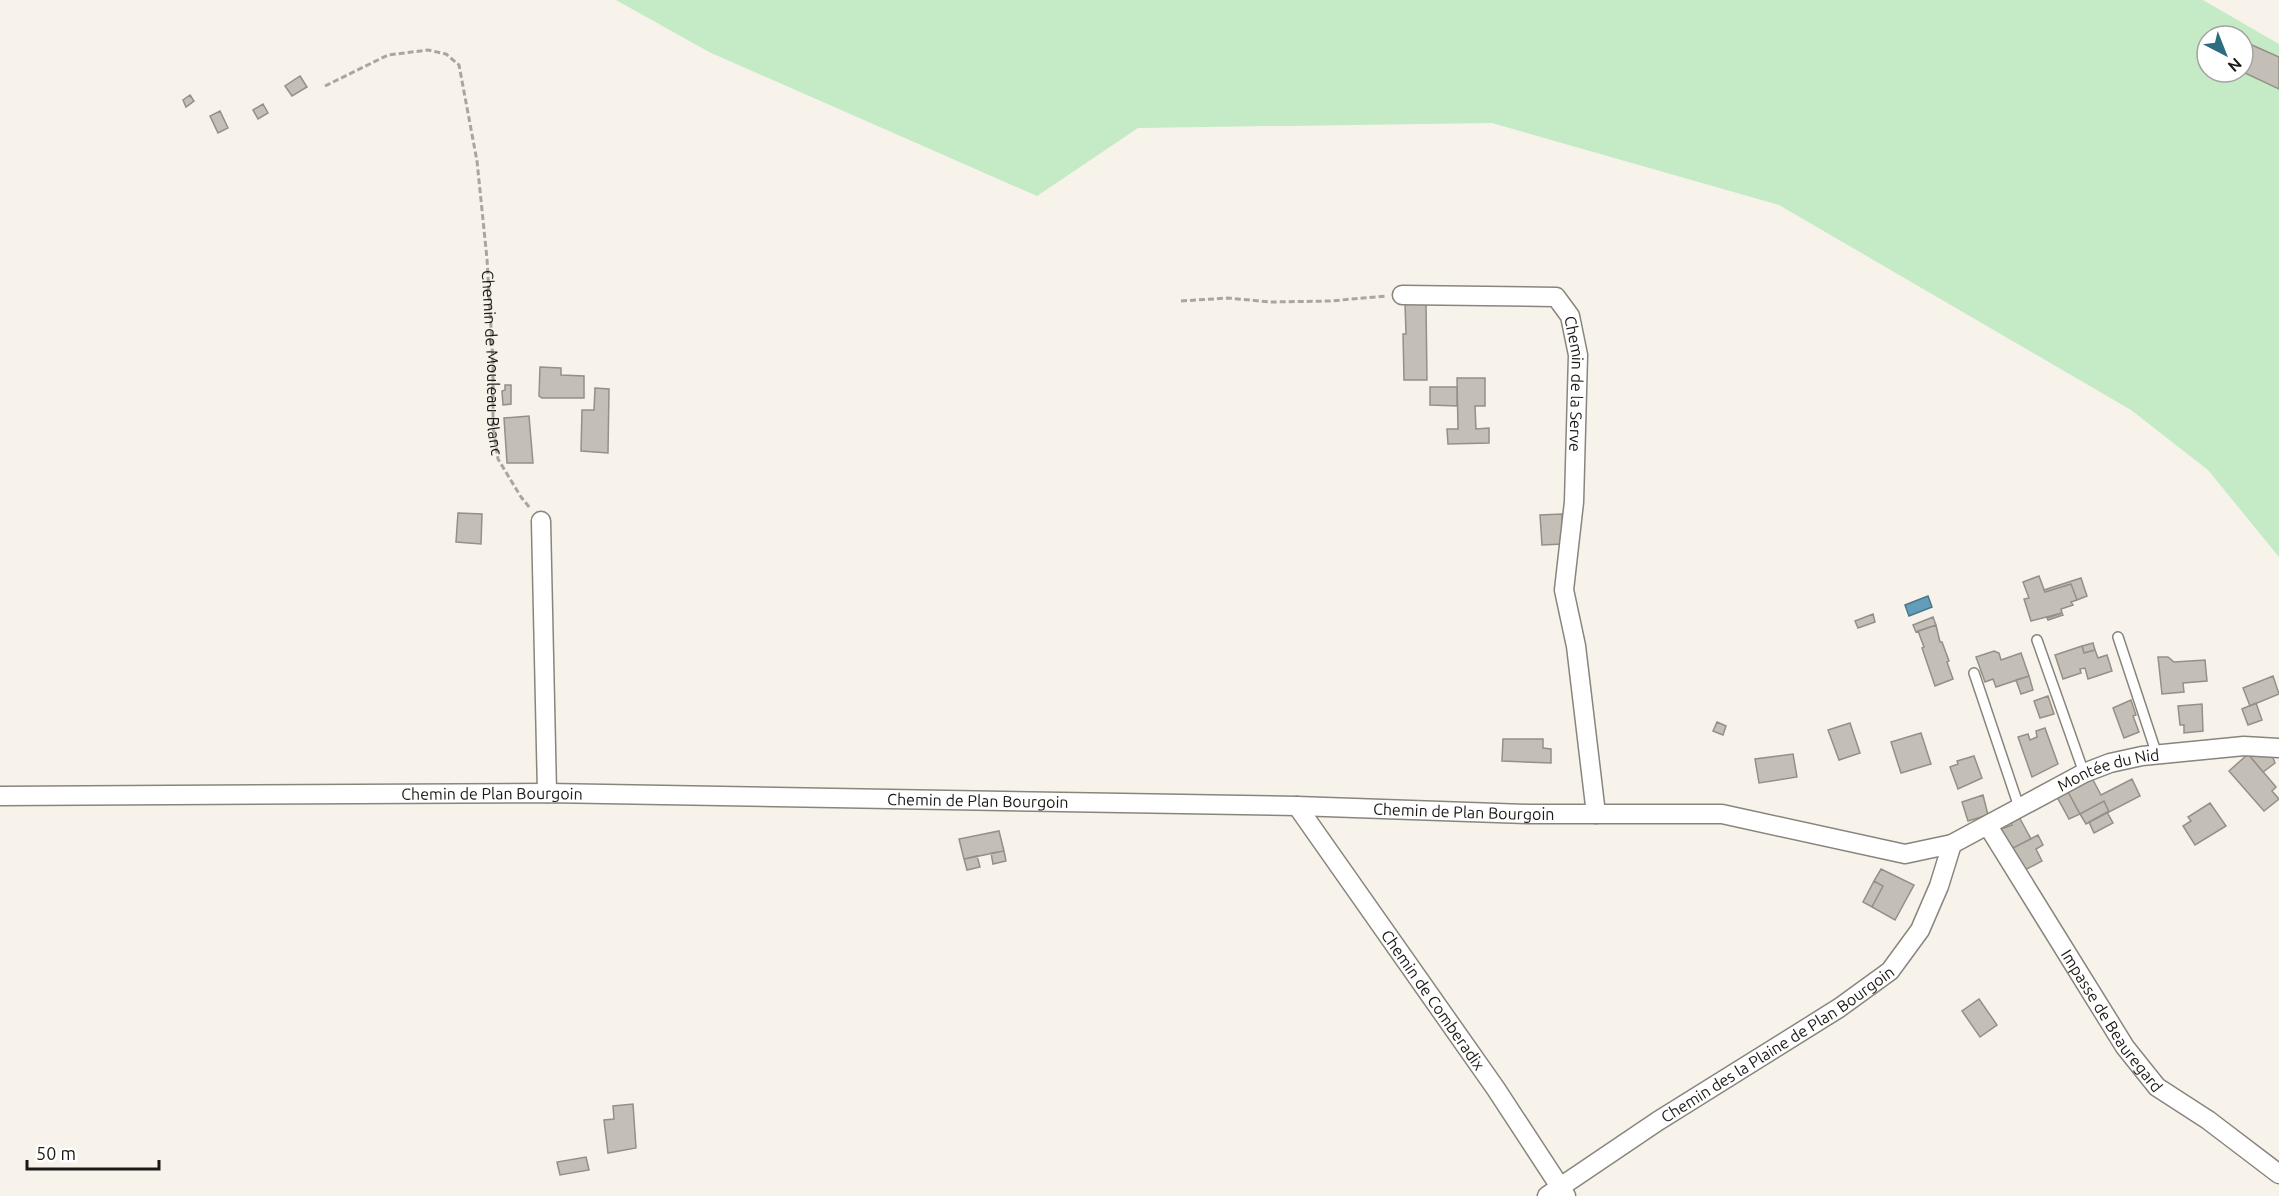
<svg xmlns="http://www.w3.org/2000/svg" width="2279" height="1196" font-family="Ubuntu,sans-serif">
<style>
.green{fill:#c4eac6;fill-rule:evenodd}
.water{fill:#629eba;stroke:#4d7689;stroke-width:1.5}
.building{fill:#c3beb6;stroke:#948f87;stroke-width:1.5}
.lines{fill:none;stroke-linecap:round;stroke-linejoin:round}
.service-casing{stroke:#89857d;stroke-width:12}
.minor-casing{stroke:#89857d;stroke-width:21}
.path{stroke:#aaa69f;stroke-width:3;stroke-dasharray:6 3;stroke-linecap:butt}
.service{stroke:#fff;stroke-width:9}
.minor{stroke:#fff;stroke-width:18}
.labels{text-anchor:middle;dominant-baseline:central;stroke-width:5;stroke-linejoin:round;paint-order:stroke}
.street-label{font-size:16px;fill:#1b1916;stroke:#fff}
</style>
<rect width="100%" height="100%" fill="#f8f3ea"/>
<path class="green" d="M616,0H2203L2279,44V557L2208,470L2131,410L1779,205L1492,123L1138,128L1037,196L709,52ZM2207,36H2243V72H2207Z"/>
<path class="water" d="M1928,596L1932,607L1909,616L1905,605Z"/>
<path class="building" d="M2204,41L2207,43V55L2199,51Z
M2243,41L2279,57V89L2243,72Z
M300,76L307,87L292,96L285,86Z
M190,95L194,101L186,107L183,100Z
M263,104L268,113L258,119L253,110Z
M220,111L228,128L218,133L210,116Z
M1405,303H1426L1427,380H1404L1403,334H1406Z
M540,367L561,368V375L584,376V398H542L539,396Z
M1457,378H1485V406H1475L1476,429L1489,428V443L1448,444L1447,429H1458Z
M505,385H511V404L503,405L502,391L505,390Z
M1430,387H1457V406L1430,405Z
M595,388L609,389L608,453L581,451L582,410H594Z
M529,416L533,463H507L504,418Z
M458,513L482,514L481,544L456,542Z
M1562,514L1563,544L1542,545L1540,515Z
M2039,576L2045,592L2071,584L2077,600L2071,602L2073,605L2061,609L2062,613L2031,621L2024,599L2029,598L2023,582Z
M2081,578L2087,596L2077,600L2071,584L2045,592L2044,590Z
M2062,613L2063,615L2048,620L2047,618Z
M1873,614L1875,622L1858,628L1855,621Z
M1933,617L1936,625L1916,632L1913,625Z
M1936,625L1940,642H1942L1949,661L1947,662L1953,679L1935,686L1922,648L1924,647L1918,631Z
M2093,643L2095,650L2084,653L2082,646Z
M2082,646L2084,653L2095,650L2098,658L2107,655L2112,671L2088,679L2085,668L2080,669L2081,673L2063,679L2055,655Z
M1994,651L1999,653L2001,660L2021,653L2029,676L1996,687L1993,679L1985,682L1976,657Z
M2158,657H2168L2174,662L2205,660L2207,681L2183,683L2184,692L2162,694Z
M2029,676L2033,690L2021,694L2016,680Z
M2273,676L2279,694L2250,706L2243,688Z
M2048,696L2054,714L2040,718L2034,701Z
M2131,700L2136,715L2133,716L2139,732L2124,738L2113,708Z
M2256,703L2262,720L2248,725L2242,709Z
M2202,704L2203,731L2184,733V725H2180L2178,706Z
M1717,722L1726,726L1723,735L1713,731Z
M1850,723L1860,753L1839,760L1828,730Z
M2045,728L2058,764L2032,777L2018,737L2028,734L2030,740L2037,737L2036,731Z
M1921,733L1931,764L1901,773L1891,742Z
M1503,739H1543V748L1551,749V763L1502,761Z
M1793,754L1797,777L1759,783L1755,759Z
M2248,754L2276,787L2272,791L2279,799L2264,811L2229,771Z
M2248,754L2272,755L2275,763L2263,772Z
M1974,756L1982,778L1958,789L1950,767L1958,764L1957,761Z
M2092,778L2101,795L2132,779L2140,796L2109,812L2104,801L2080,814L2067,790Z
M2067,790L2080,814L2069,819L2056,795Z
M1983,795L1988,815L1968,821L1962,802Z
M2104,801L2109,812L2086,824L2080,814Z
M2210,803L2226,826L2195,845L2183,826L2191,821L2188,817Z
M2107,812L2113,823L2094,833L2089,822Z
M2018,815L2031,839L2011,849L2001,829L2012,825L2010,820Z
M999,831L1004,851L964,859L959,839Z
M2038,835L2043,845L2036,849L2042,861L2025,870L2011,849Z
M1004,851L1006,861L993,864L991,853Z
M977,856L980,867L967,870L964,859Z
M1881,869L1914,885L1895,920L1872,907L1883,886L1874,881Z
M1874,881L1883,886L1872,907L1863,902Z
M1979,999L1997,1025L1980,1037L1962,1011Z
M633,1104L636,1148L608,1153L604,1120L614,1119L613,1106Z
M586,1157L589,1170L560,1175L557,1162Z"/>
<g class="lines">
<g class="service-casing">
<path id="service" d="M2118,637L2157,755
M2037,640L2084,773
M1974,673L2019,807"/>
</g>
<g class="minor-casing">
<g id="minor">
<path id="s2" d="M1402,295L1556,297L1570,316L1578,355L1574,502L1564,590L1576,646L1596,814"/>
<path d="M541,521L547,793"/>
<path id="s3" d="M0,796L547,793L1297,806L1528,814H1722L1905,854L1952,844L2084,773L2110,763L2142,756L2244,746L2279,748"/>
<path id="s4" d="M1297,806L1496,1089L1566,1196"/>
<path id="s5" d="M1988,826L2125,1047L2157,1087L2208,1120L2279,1174"/>
<path id="s6" d="M1547,1196L1658,1121L1839,1008L1890,971L1920,930L1939,886L1952,844"/>
</g>
</g>
<g class="path">
<path id="s1" d="M325,86L388,55L428,50L446,54L459,65L477,161L487,259L493,362V426L498,459L521,497L530,508"/>
<path d="M1181,301L1228,298L1270,302L1330,301L1386,296"/>
</g>
<use href="#service" class="service"/>
<use href="#minor" class="minor"/>
</g>
<g class="labels">
<g class="street-label">
<text stroke="none"><textPath href="#s1" startOffset="446">Chemin de Mouleau Blanc</textPath></text>
<text stroke="none"><textPath href="#s2" startOffset="246">Chemin de la Serve</textPath></text>
<text stroke="none"><textPath href="#s3" startOffset="2132">Montée du Nid</textPath></text>
<text stroke="none"><textPath href="#s3" startOffset="492">Chemin de Plan Bourgoin</textPath></text>
<text stroke="none"><textPath href="#s3" startOffset="978">Chemin de Plan Bourgoin</textPath></text>
<text stroke="none"><textPath href="#s3" startOffset="1464">Chemin de Plan Bourgoin</textPath></text>
<text stroke="none"><textPath href="#s4" startOffset="237">Chemin de Comberadix</textPath></text>
<text stroke="none"><textPath href="#s5" startOffset="231">Impasse de Beauregard</textPath></text>
<text stroke="none"><textPath href="#s6" startOffset="276">Chemin des la Plaine de Plan Bourgoin</textPath></text>
</g>
</g>
<g transform="translate(2225 54) rotate(138)"><circle r="28" fill="#ffffff" stroke="#a4a3a2" stroke-width="1.5"/>
<path d="M0-4.5L10 22L0 15L-10 22Z" fill="#2e6c82"/>
<text y="-9" font-size="16" font-weight="bold" text-anchor="middle" fill="#1b1916">N</text>
</g>
<path d="M27 1160v9h132v-9" fill="none" stroke="#1b1916" stroke-width="3"/>
<text x="36" y="1160" font-size="18" fill="#1b1916" stroke="#ffffff" stroke-width="4.5" paint-order="stroke">50 m</text>
</svg>
